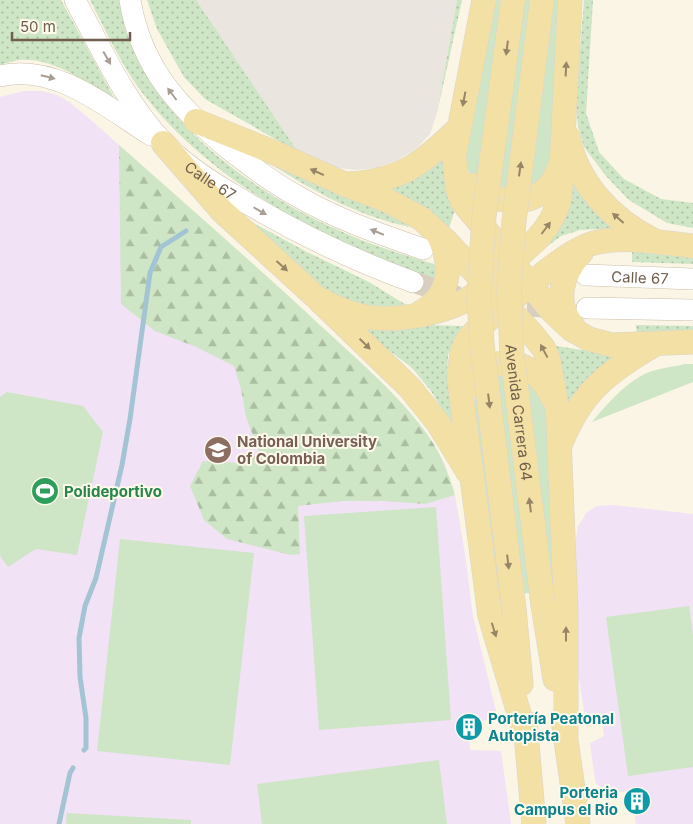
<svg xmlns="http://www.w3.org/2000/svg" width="693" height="824" font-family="Inter,sans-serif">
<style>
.industrial{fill:#eae6df}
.education{fill:#f2e2f6}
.grass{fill:url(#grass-dots)}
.forest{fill:url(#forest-firs)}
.park{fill:#cee6c5}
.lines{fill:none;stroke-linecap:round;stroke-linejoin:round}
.stream{stroke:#a3c4d2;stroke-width:5}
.secondary-tunnel{stroke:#d8cfbf;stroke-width:21;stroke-dasharray:21 11;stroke-linecap:butt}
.secondary-casing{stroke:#cdbfab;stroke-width:22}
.primary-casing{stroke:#dad5d1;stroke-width:25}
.secondary{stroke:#fff;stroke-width:21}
.primary{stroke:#f3e0a4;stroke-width:24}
.primary-bridge-casing{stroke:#dad5d1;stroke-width:25;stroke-linecap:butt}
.primary-bridge{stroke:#f3e0a4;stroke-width:24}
.oneway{fill:#978567}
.oneway2{fill:#a99e94}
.labels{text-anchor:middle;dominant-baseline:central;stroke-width:4;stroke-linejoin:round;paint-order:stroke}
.street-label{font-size:15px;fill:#705e4d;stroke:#fdf9eb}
.education-label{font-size:15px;font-weight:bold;fill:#785e54;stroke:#fdf9eb;text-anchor:start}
.leisure-label{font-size:15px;font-weight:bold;fill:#27864d;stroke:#fdf9eb;text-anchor:start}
.culture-label{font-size:15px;font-weight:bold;fill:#0d838f;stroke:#fdf9eb;text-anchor:start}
</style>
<defs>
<pattern id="grass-dots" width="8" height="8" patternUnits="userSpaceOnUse" patternTransform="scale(1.25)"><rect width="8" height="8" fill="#cee6c5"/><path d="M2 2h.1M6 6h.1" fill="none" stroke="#acbea2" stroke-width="1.8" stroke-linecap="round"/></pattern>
<pattern id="forest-firs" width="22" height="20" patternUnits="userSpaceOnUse" patternTransform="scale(1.25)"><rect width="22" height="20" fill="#cee6c5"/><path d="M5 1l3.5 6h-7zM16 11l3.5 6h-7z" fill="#acbea2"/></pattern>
</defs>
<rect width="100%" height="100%" fill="#faf5e5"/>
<path class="industrial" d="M195,0H457L437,113L430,134L417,148L398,160L376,168L354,170L332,167L298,152Z"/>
<path class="education" d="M24,91H42L57,95L69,102L91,120L288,296L371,373L404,407L429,437L444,463L455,495L465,554L473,616L498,719L459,723L460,737H469L470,750L501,751L511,824H0V97Z
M613,505L693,514V824H636L631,791L610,792L597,785L595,780L590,743L604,736L602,719L584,711L577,665L576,538L578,526L587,512L597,506Z"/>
<path class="grass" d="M0,0H61L117,103C89,84 55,57 19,60C13,61 6,63 0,65Z
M90,0H119C122,11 123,23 127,33C157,123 253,192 336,229C369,245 405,255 440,266L437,281C398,265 357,250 319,231C258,201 192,155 149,101C125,73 107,33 90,0Z
M147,0H196L298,152L205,99L184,77L171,54L157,29Z
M457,0H462L437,113Z
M584,0H593L586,113L599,152L624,179L661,199L693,203V228L667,223L629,200L606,176L584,147L578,126L576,103Z
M446,154L455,210L449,228L376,185Z
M262,158L397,217L409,227C355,215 307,188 262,158Z
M569,176L622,228L580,230L561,236L545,248L557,224Z
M239,215L305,251L369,282L408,306L366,308L328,294Z
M632,250L693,257V264L632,262Z
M354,323L463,326L448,355L447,380L458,436L431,391L412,368Z
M636,325L693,326V332L637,335Z
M544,344L620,356L564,407Z"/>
<path class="forest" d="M119,145C181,200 244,255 306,312C346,350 398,392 429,437C441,454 449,474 455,495L425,504L385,501H343L298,506L300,554L291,555L227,539L204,520L190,486L203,461L238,463L260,454L246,417L241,389L234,366L196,347L155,331L121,304Z"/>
<path class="park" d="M493,0H561L555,158L539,183L526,188L506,189L492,186L474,178L464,165Z
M685,364H693V382L592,422C608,403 626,382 649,372C660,368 673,367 685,364Z
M494,374L529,377L550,408L556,590L494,597L473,403L479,385Z
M7,392L83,406L103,432L77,555L36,549L8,567L0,556V397Z
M436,507L451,720L319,730L304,516Z
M120,539L254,553L230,765L97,751Z
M689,606L693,635V767L628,776L606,617Z
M439,760L447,824H262L257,784Z
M67,813L191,820V824H66Z"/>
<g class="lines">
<path class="stream" d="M84,750L86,748V718L80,677L79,638L85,606L96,578L122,465L130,419L150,273L161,247L186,231
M59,824L70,773L73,768"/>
<path class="secondary-tunnel" d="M413,282L458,297
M495,304L562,308"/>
<g class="secondary-casing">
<g id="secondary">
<path id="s1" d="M75,0C101,48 125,102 163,142C182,163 208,180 232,194C290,230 350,259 413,282"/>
<path d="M130,0C141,68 180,109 231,151C252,167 273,183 297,196C336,219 380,234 423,249"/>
<path d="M0,76C56,63 106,107 151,135"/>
<path id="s2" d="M586,275L693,279"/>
<path d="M587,308L693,310"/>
</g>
</g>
<g class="primary-casing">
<path id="primary" d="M484,0L454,156L458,190L462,201L551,310L571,329L589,339L612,345L693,342
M196,121L273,152L344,184L386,200L422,219L447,242L533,335L544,349L548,358L558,413L566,612V735
M568,137C577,183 612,220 653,240
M163,143L222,211L317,298L410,388L438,423L468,472
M348,184C401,181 422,164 459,128
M472,185C493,204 530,208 550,185C555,179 558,171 561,164
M317,298C333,307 349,314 367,317C398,322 448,313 474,295C496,278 516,258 537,239C549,226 556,214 560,197L570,0
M420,313C451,296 453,266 439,236
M573,326C553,303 562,273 581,253
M472,385C494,348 538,362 552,397
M561,443C581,392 609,371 654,345
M543,605L555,679
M514,609L521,684
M563,719L578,824
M525,722L534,824
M526,737L490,616L459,378C461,366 460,352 467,341C475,329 489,319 500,310C523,291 567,250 594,243C625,235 661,243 693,246"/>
</g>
<use href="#secondary" class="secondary"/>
<use href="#primary" class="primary"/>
<g class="primary-bridge-casing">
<g id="primary-bridge">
<path d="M513,0L484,216L479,298L482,344L514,609"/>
<path id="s3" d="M542,0L514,221L509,290L512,354L543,605"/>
</g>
</g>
<use href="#primary-bridge" class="primary-bridge"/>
</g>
<defs><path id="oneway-solid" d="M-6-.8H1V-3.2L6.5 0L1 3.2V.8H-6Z" transform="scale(1.25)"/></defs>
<g class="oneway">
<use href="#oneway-solid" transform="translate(507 48) rotate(97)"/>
<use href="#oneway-solid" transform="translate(566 69) rotate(-87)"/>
<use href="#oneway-solid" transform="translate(464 99) rotate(101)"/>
<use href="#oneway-solid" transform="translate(520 169) rotate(-82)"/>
<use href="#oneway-solid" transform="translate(317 172) rotate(-156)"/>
<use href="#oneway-solid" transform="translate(618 218) rotate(-139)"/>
<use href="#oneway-solid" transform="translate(546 228) rotate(-53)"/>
<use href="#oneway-solid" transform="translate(282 266) rotate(42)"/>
<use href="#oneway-solid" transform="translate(365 344) rotate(44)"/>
<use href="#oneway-solid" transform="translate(544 351) rotate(-118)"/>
<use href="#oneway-solid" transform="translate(489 401) rotate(83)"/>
<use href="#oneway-solid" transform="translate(530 505) rotate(-97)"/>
<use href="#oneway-solid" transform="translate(508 562) rotate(83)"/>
<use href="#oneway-solid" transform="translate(494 630) rotate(73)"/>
<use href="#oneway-solid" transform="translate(566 634) rotate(-90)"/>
</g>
<g class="oneway2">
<use href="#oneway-solid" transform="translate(107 58) rotate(60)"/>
<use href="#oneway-solid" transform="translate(48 77) rotate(14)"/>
<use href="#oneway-solid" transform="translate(172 94) rotate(-127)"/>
<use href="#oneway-solid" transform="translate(260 211) rotate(30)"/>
<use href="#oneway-solid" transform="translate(377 232) rotate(-158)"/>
</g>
<defs>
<g id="university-disc" transform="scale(1.4375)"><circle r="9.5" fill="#8d6e63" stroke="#fdf9eb"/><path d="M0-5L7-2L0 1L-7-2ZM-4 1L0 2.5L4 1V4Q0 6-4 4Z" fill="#fff"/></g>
<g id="stadium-disc" transform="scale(1.4375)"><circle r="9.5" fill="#2e9e5b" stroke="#fdf9eb"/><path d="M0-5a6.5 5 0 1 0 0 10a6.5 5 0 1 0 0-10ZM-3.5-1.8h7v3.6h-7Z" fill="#fff"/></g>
<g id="building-disc" transform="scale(1.4375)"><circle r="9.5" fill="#0f9aa8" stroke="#fdf9eb"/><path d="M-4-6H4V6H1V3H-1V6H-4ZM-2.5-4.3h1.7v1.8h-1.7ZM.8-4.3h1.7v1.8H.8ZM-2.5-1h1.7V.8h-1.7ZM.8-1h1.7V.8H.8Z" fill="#fff"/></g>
</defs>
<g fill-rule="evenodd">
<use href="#university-disc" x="218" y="450"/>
<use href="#stadium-disc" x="45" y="491"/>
<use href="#building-disc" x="469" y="727"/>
<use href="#building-disc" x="637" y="801"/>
</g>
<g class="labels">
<g class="street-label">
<text stroke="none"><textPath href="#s1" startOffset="229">Calle 67</textPath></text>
<text stroke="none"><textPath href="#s2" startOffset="54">Calle 67</textPath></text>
<text stroke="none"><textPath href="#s3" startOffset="415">Avenida Carrera 64</textPath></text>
</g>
<g class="education-label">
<text x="237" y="441">National University<tspan x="237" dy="17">of Colombia</tspan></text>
</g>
<g class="leisure-label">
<text x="64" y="491">Polideportivo</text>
</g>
<g class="culture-label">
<text x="488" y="718">Portería Peatonal<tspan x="488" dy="17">Autopista</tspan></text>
<text x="618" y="792" text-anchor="end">Porteria<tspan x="618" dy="17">Campus el Rio</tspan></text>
</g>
</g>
<path d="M12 32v8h118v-8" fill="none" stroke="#705e4d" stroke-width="2.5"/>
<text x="20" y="32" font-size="15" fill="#705e4d" stroke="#fdf9eb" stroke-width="4" paint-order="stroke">50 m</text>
</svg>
